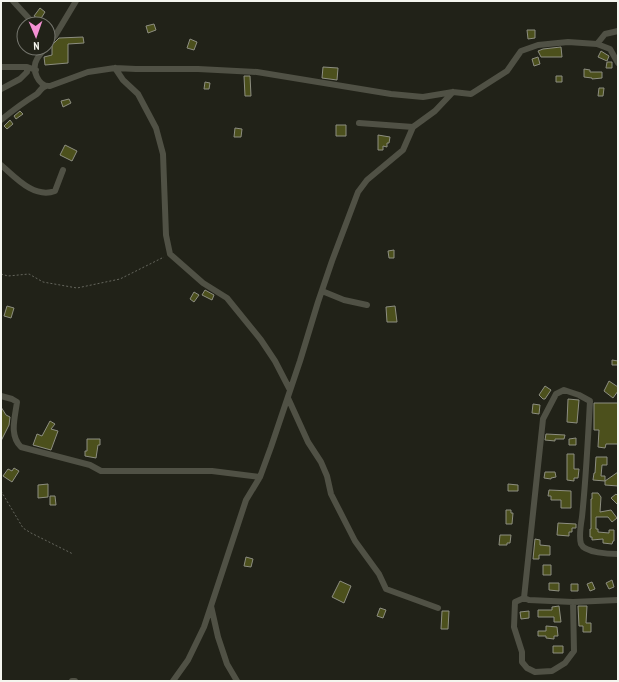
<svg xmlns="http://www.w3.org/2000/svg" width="619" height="682" font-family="'PT Sans Narrow',sans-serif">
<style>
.building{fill:#4c501c;stroke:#8d8e81}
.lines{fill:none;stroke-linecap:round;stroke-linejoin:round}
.path{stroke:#65665d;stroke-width:1;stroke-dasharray:2 2;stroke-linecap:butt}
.minor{stroke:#505145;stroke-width:6}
</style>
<rect width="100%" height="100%" fill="#212218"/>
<path class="building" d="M40,8L45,12L40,20L34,16Z
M154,24L156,30L148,33L146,26Z
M527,30H535V38L528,39Z
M83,37L84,43L68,44V63L45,65L44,57L52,55V45L59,38Z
M190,39L197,42L194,50L187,48Z
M561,47L562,57H541L538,51L543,49Z
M601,51L609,56L607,61L598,57Z
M538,57L540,64L534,66L532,59Z
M607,62H612V68H606Z
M323,67L338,68L337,80L322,78Z
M584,69L590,70V72H602V78L592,79V78L584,77Z
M244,76H250L251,96H245Z
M556,76H562V82H556Z
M205,82L210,83L209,89H204Z
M599,88H604L603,96H598Z
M69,99L71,103L63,107L61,101Z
M20,111L23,114L16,119L14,116Z
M10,120L13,124L7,129L4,126Z
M336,125H346V136H336Z
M235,128L242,129L241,137H234Z
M378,135L390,137L389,143H387V147L383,146V150H378Z
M65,145L77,151L72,161L60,155Z
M394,250V258H389L388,251Z
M205,290L214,295L212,300L202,295Z
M194,292L199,295L194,302L190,299Z
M7,306L14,308L11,318L4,316Z
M395,306L397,322H387L386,307Z
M612,360L618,361V365H612Z
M609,381L618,387V391L613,398L604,391Z
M545,386L551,390L545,399H543L539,395Z
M568,399L579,400L577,423L567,422Z
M594,403H618V444H606L605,448L598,447L599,430H594Z
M533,404L540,405L539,414L532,413Z
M1,407L6,415L10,417L9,425L1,441Z
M50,421L55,424L51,429L58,431L51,450L33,445L37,434L42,436Z
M546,434L565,435L564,439H555V441L545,440Z
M576,438V445H569V439Z
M87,439H100V445H98L96,458L85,456V451H87Z
M567,454H574V469H579L578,478H574V481L567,480Z
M596,457H607V465H602L601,476H605V481L593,480L594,473H595Z
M14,468L19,471L12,482L3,476L8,469L12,471Z
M545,472H555L556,477L551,478V479L544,478Z
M618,472V486L605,485V481Z
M48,484V497L38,498V485Z
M508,484L518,485V491H508Z
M549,490L571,491V508H561V500H551V496H548Z
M592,493H598L601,497L600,512L611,510L617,518L612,522L608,517H596V529H598V532L609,533V530H614V541H613L612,544L603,543V539L592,540V537H590V529H591V499H592Z
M616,494L618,496V505L611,498Z
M50,496H55L56,505H50Z
M506,510H511V513H513L512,524H506Z
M558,523L576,524V528H572V532H569V536L557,535Z
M500,535H511L510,543H507V545H499Z
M535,539L540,540V545L550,546V555H539V559H533Z
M246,557L253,559L251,567L244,566Z
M543,565H551V575H543Z
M612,580L614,587L609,589L606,583Z
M340,581L351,586L344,603L332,597Z
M592,582L595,589L590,591L587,584Z
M549,583H559V591L549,590Z
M571,584H578V591H571Z
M559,606L561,622H554V617H538V610H552V607Z
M578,606H587L586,623H591V632H583V626H579Z
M380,608L386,610L383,618L377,616Z
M442,611H449L448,629H441Z
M529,611V618L521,619L520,612Z
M546,626L557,627L558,636H554V639L546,638V636H538V631H546Z
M553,646H563V653H553Z"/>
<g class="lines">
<path class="path" d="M1,274L8,276L29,274L43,282L77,288L120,279L164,257
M1,491L23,528L31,533L73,554"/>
<path class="minor" d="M13,1L34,24
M48,43L55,36L76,1
M597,44L605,34L618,31
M45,48C42,52 39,55 37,59C31,69 38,87 50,86L88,72L115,68L136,69H198L257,72L391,94L423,97L453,92L471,94L507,71L521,51L538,45L568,42L597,44L610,49L618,63
M1,67H27
M115,68L123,80L138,94L156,128L163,154L166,235L170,254L203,283L227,298L261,340L275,361L290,390
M1,89L20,79L27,72V67L36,70
M1,120C12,111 24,102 37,94C40,91 42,87 46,86
M359,123L413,127
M1,165C15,177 34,199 55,191L63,170
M322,291L344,300L367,305
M1,396L12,399L17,402C15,418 9,435 21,447L90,465L101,471H212L260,477
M288,398L308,442L321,462L327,476L331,494L355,541L379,574L386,589L438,608
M524,598L543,419L556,394L564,390L579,395L590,401C588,440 586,478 582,517C581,523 579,538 581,544C585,553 610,554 618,554
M524,598L515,602L514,627L522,652V662L527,668L535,672L552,671L565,663L574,651L573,602
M524,598L529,600L573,602L618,600
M72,681H75
M173,681L188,660L204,627L211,606
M237,681L227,664L218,637L211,606L246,500L260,477L271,447L300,361L318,302L332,261L358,192L367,180L403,150L413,127L435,111L453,92"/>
</g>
<rect width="619" height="682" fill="none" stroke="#f4f5ee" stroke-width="4"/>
<g transform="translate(36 36) rotate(178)"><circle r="19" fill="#212218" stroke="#75766e"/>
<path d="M0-3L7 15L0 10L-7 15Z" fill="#f491d4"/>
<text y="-6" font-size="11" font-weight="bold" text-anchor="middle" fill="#f4f5ee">N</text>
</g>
</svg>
